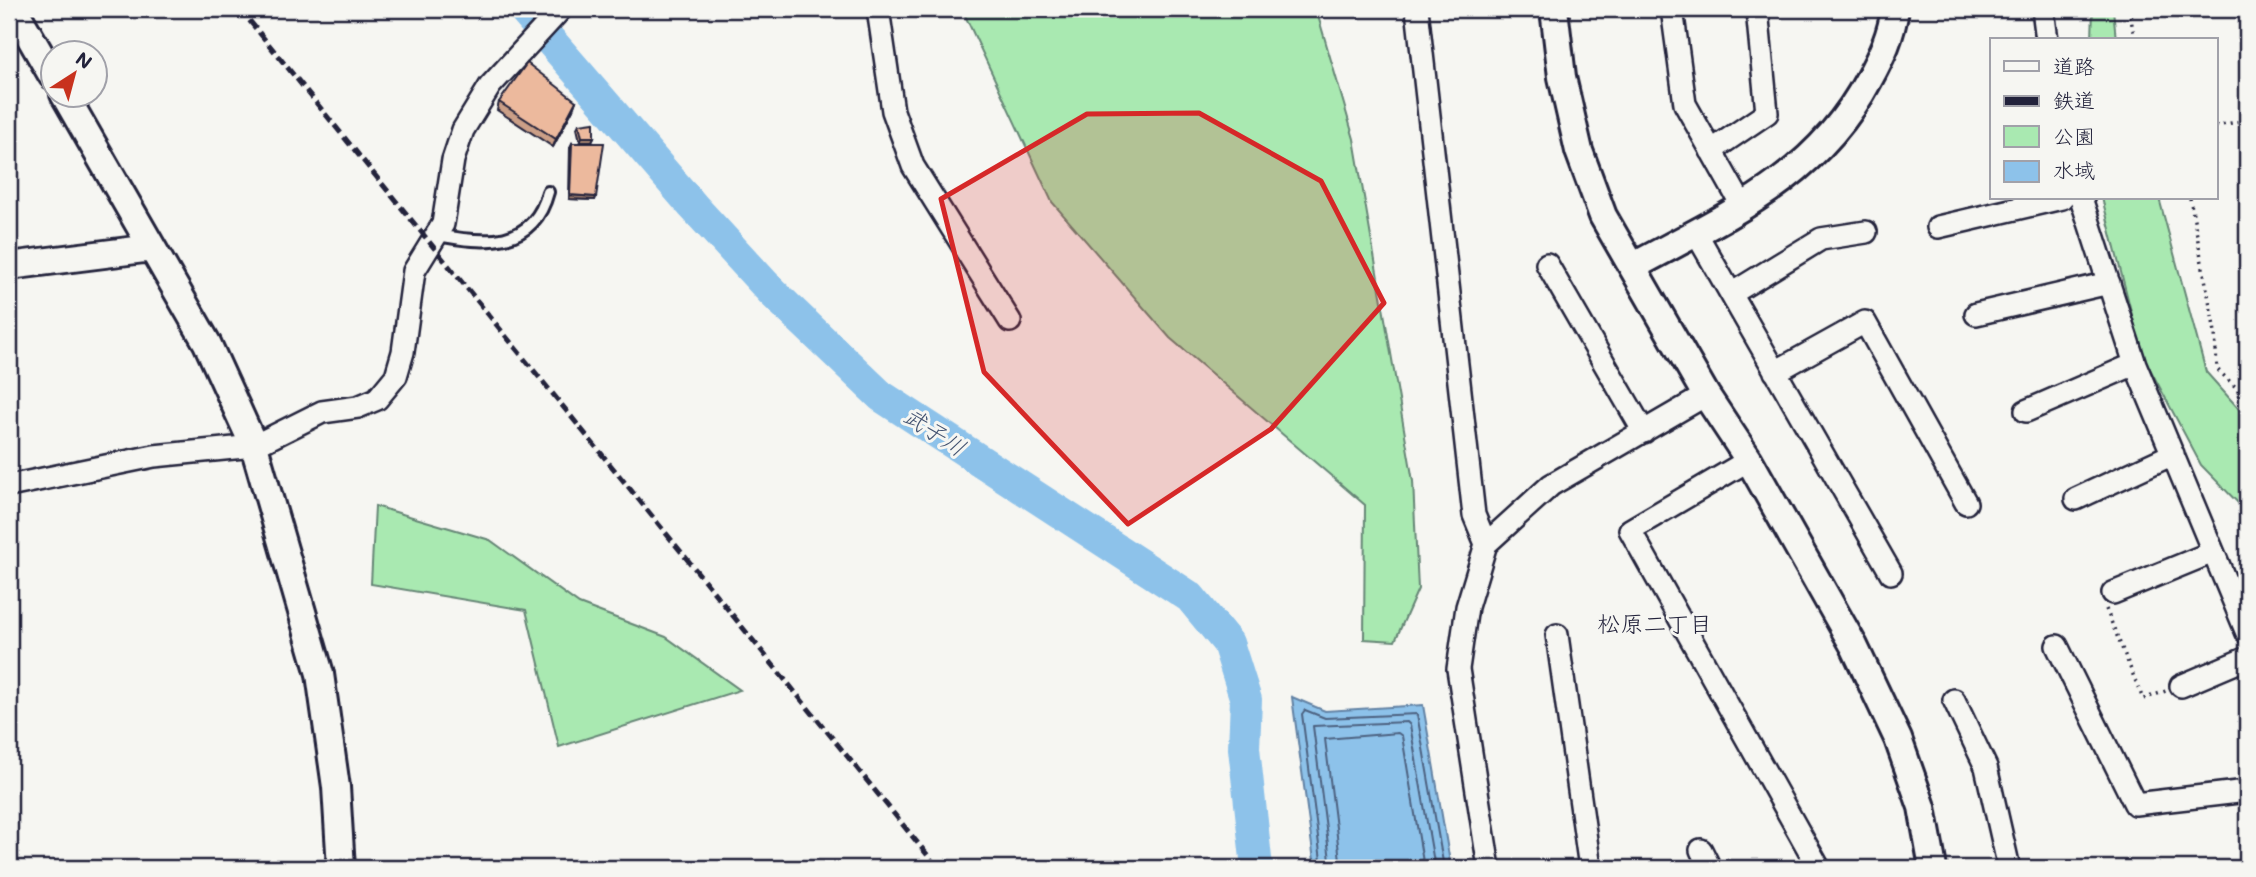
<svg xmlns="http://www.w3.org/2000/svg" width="2256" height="877" font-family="Mali,'Klee One',sans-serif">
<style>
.green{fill:#a9e9b1;stroke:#668676;stroke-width:2}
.water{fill:#8dc2ea;stroke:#6282a4;stroke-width:2}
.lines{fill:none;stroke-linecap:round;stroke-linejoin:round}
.shore{stroke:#4d6281;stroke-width:2}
.river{stroke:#8dc2ea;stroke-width:32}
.service-casing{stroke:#22223b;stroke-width:16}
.minor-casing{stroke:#22223b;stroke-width:26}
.tertiary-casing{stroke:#22223b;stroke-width:32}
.path{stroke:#22223b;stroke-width:3.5;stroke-dasharray:2 5;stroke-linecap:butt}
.service{stroke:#f6f6f2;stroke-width:10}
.minor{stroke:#f6f6f2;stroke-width:21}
.tertiary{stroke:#f6f6f2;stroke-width:26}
.rail{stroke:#22223b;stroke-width:5;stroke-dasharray:10 5;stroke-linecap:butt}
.wall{fill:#cb9f87;stroke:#22223b;stroke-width:2}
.shaded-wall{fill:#a5826e;stroke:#22223b;stroke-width:2}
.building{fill:#ecb99d;stroke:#22223b;stroke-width:2}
.marked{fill:#d62828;fill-opacity:0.2;stroke:#d62828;stroke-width:5;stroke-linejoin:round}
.labels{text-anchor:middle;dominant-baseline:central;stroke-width:6;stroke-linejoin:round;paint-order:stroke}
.water-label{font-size:23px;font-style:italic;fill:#425270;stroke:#f6f6f2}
.neighbourhood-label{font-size:23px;fill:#22223b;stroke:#f6f6f2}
</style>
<rect width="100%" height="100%" fill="#f6f6f2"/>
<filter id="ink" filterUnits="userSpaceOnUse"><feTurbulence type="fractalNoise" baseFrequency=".0143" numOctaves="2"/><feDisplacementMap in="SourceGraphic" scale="14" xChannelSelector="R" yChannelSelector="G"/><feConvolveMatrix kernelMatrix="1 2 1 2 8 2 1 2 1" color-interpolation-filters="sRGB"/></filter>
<g filter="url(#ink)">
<path class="green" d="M962,9H1316L1354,139L1413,481L1418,589L1395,641L1364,639L1365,505L1170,338L1052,202Z
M2093,9H2113L2116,40H2092Z
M2102,198H2159L2206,372L2247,418V512L2201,465L2142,354Z
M375,506L490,540L579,604L666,637L740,690L559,747L526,610L371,584Z"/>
<path class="water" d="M1292,697L1325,711L1423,705L1451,868H1315Z"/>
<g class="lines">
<path class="shore" d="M1322,868L1302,714L1305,710L1325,718L1417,714L1444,868
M1331,868L1313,726L1407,722L1410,725L1435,868
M1341,868L1325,739L1398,733L1402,736L1424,868"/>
<path class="river" d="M523,9L693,206L772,292L881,396L1190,597L1228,643L1246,700L1244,748L1257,868"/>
<g class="service-casing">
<path id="service" d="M438,235C484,244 533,249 548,192"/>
</g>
<g class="minor-casing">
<path id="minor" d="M878,9L893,111L913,166L1010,321
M1417,9L1474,515L1486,544
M1672,9L1685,104L1743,207
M2043,9L2047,40
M1711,151L1767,113L1757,9
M2081,198L2135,364L2247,633
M1938,227L2062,198
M1696,233L1891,573
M1547,264L1644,432
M1731,294L1821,239L1866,232
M1976,314L2109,283
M1775,372L1865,322L1966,503
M2026,411L2135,364
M1749,460L1630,530L1819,868
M9,486L154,456L254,446L322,412L358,407L377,399L396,376L403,352L414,271L443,224L453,160L463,130L490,86L561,9
M2076,499L2173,454
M2113,593L2213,552
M1557,635L1590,868
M2057,646L2135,804L2247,791
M2181,686L2247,658
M1954,700L1986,767L2009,868
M1701,850L1710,868
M1489,868L1458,669L1467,607L1486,544L1551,485L1706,395"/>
</g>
<g class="tertiary-casing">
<path id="tertiary" d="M14,9L52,75
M1554,9L1562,77L1579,151L1603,216L1706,395L1749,460L1854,646L1898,739L1922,807L1933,868
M64,94L207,343L254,446L320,674L336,787L341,868
M9,266L152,248
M1634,266C1728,215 1817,178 1869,79C1882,55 1891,36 1895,9"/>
</g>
<path class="path" d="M2129,9L2135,40
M2216,126L2247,120
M2190,198L2215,332L2217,369L2247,398
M2106,609L2143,699L2166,691"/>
<use href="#service" class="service"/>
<use href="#minor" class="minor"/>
<use href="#tertiary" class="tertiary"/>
<path class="rail" d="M240,9L938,868"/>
</g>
<path class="wall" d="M576,101L573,109L553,147L497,110L499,102Z
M579,124L594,137L592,141H580L577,128Z
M572,143L596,197L595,200L569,199L570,147Z"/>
<path class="shaded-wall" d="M576,101L573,109L553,147L556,139Z
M582,137H594L592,141H580Z
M570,195L596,197L595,200L569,199Z"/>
<path class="building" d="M527,63L576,101L556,139L499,102Z
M594,122V137H582L579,124Z
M572,143H604L596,197L570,195Z"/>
</g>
<path class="marked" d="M1199,113L1321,181L1384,303L1271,429L1128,524L984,372L941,199L1087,114Z"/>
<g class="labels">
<g class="water-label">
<text transform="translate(935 431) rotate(33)">武子川</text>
</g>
<g class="neighbourhood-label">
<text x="1655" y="623">松原二丁目</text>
</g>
</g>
<rect width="2256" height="877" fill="none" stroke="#f6f6f2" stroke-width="35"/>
<rect x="18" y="18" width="2221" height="842" fill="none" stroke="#22223b" stroke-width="2.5" filter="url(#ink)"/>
<rect x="1990" y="38" width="228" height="161" fill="#f6f6f2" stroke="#a1a1a9" stroke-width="2"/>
<rect x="2004" y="61" width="35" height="10" fill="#f6f6f2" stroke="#a1a1a9" stroke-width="2"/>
<text x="2053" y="74" font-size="21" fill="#22223b">道路</text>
<rect x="2004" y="96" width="35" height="10" fill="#22223b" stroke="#a1a1a9" stroke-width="2"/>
<text x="2053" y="108" font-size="21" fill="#22223b">鉄道</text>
<rect x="2004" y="126" width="35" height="21" fill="#a9e9b1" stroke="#a1a1a9" stroke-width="2"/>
<text x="2053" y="144" font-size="21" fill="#22223b">公園</text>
<rect x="2004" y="161" width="35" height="21" fill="#8dc2ea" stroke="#a1a1a9" stroke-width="2"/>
<text x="2053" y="178" font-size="21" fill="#22223b">水域</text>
<g transform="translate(74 74) rotate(36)"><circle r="33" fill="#f6f6f2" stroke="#a1a1a9" stroke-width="2"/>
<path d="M0-5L12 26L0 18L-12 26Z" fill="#c8321e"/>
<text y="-10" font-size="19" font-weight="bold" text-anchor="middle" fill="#22223b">N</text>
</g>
</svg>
